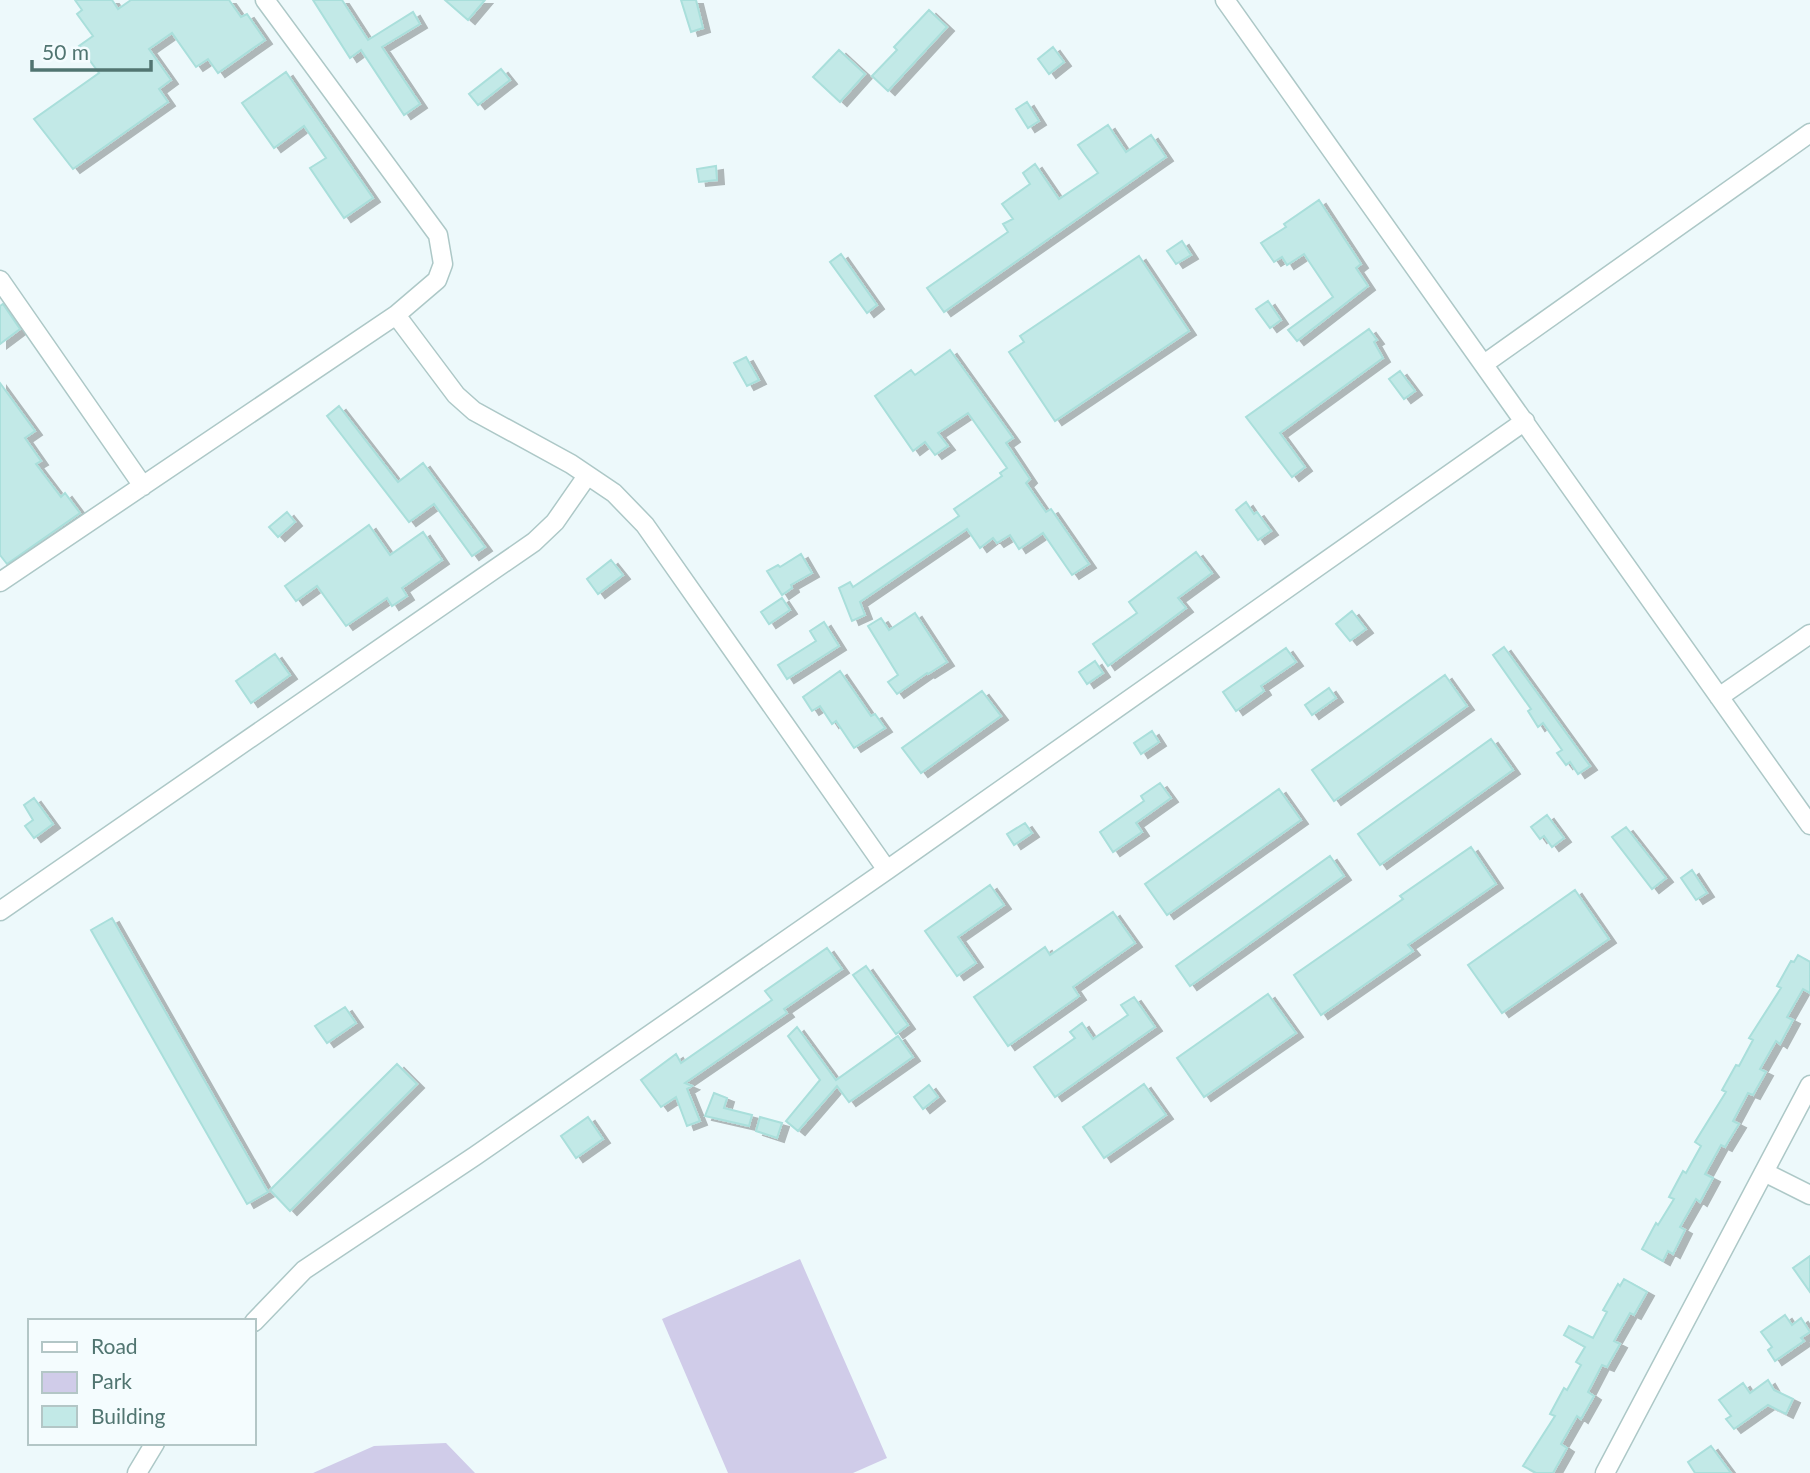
<svg xmlns="http://www.w3.org/2000/svg" width="1810" height="1473" font-family="Lato,sans-serif">
<style>
.green{fill:#d0cce9}
.building{fill:#c2e9e7;stroke:#a9dfdb;stroke-width:2;filter:url(#shadow)}
.lines{fill:none;stroke-linecap:round;stroke-linejoin:round}
.minor-casing{stroke:#adc8c7;stroke-width:21}
.minor{stroke:#fff;stroke-width:18}
</style>
<defs>
<filter id="shadow"><feDropShadow dx="7" dy="4" stdDeviation="0" flood-color="#0004"/></filter>
</defs>
<rect width="100%" height="100%" fill="#edf9fb"/>
<path class="green" d="M800,1259L887,1458L853,1473H728L662,1319Z
M446,1443L475,1473H313L374,1446Z"/>
<path class="building" d="M75,0H112L118,9L131,0H229L241,17L247,14L265,40L218,73L208,59L196,67L172,33L149,49L171,80L159,89L168,102L73,169L34,119L99,73L79,46L93,36L77,14L82,10Z
M313,0H342L368,40L413,12L420,24L382,47L420,104L404,115L361,50L350,58Z
M445,0H485L468,20Z
M681,0H696L703,28L691,32Z
M929,10L947,27L888,91L872,76L897,50L894,47Z
M1053,47L1064,62L1049,74L1038,59Z
M839,50L865,74L840,102L813,77Z
M501,69L510,80L478,105L469,94Z
M286,72L373,198L344,218L310,168L326,158L304,126L274,148L242,103Z
M1027,102L1039,121L1028,128L1016,109Z
M1108,125L1126,152L1151,135L1166,157L944,312L927,288L1008,232L1003,224L1013,219L1002,204L1030,184L1023,173L1035,164L1059,199L1098,173L1078,145Z
M716,166L717,180L699,182L697,169Z
M1319,200L1361,264L1356,268L1368,286L1297,341L1288,330L1333,297L1304,254L1287,265L1282,257L1274,262L1261,243L1286,227L1284,224Z
M1182,241L1191,255L1176,264L1167,251Z
M841,254L877,305L867,313L830,262Z
M1139,256L1189,331L1055,421L1009,352L1024,342L1020,336Z
M1268,301L1281,320L1270,328L1256,309Z
M3,304L20,329L0,344V306Z
M1369,329L1377,340L1374,342L1383,358L1280,433L1305,467L1292,477L1246,417Z
M950,350L1013,438L1006,443L1030,479L1026,483L1046,512L1051,509L1089,564L1072,575L1043,533L1019,549L1010,535L997,543L993,538L980,548L967,529L860,602L865,615L852,621L839,588L850,582L853,587L959,516L954,509L1002,476L1000,473L1007,468L968,413L938,433L948,446L935,455L925,442L913,451L875,396L911,370L915,375Z
M746,357L759,380L747,386L734,363Z
M1400,371L1415,391L1404,399L1389,379Z
M0,383L35,431L25,438L41,461L36,464L61,497L65,493L80,513L7,564L0,555Z
M339,406L398,482L423,463L485,547L472,556L434,504L409,522L327,416Z
M1246,502L1254,514L1257,512L1271,531L1258,540L1236,510Z
M287,512L295,522L278,537L269,527Z
M369,525L390,555L423,532L442,560L402,588L407,596L392,606L387,598L346,626L317,586L296,601L285,586Z
M1196,552L1212,573L1178,598L1186,608L1108,666L1093,644L1137,613L1129,602Z
M801,554L812,573L791,585L792,588L782,595L767,571L778,565L780,567Z
M611,560L623,575L598,594L587,579Z
M782,598L790,610L769,624L761,612Z
M1352,611L1366,629L1350,641L1336,624Z
M915,613L947,662L928,674L927,673L897,694L888,682L898,675L868,626L881,618L889,630Z
M824,622L839,646L787,679L778,665L816,641L810,631Z
M1504,647L1590,766L1578,774L1570,762L1566,765L1557,753L1562,750L1543,723L1538,727L1528,711L1531,709L1493,655Z
M1286,648L1296,662L1261,686L1264,691L1236,711L1223,692Z
M275,654L290,675L251,703L236,681Z
M1095,661L1103,673L1087,684L1079,672Z
M840,671L871,716L875,714L885,728L854,748L836,721L832,724L820,706L812,711L803,697Z
M1445,675L1467,706L1334,801L1312,770Z
M1329,688L1336,698L1312,715L1305,705Z
M982,691L1001,716L921,773L902,748Z
M1152,731L1159,742L1141,754L1134,743Z
M1491,739L1513,770L1380,865L1358,834Z
M1160,783L1171,798L1136,823L1142,832L1113,852L1100,832L1144,801L1141,796Z
M1279,789L1301,820L1167,915L1145,884Z
M34,798L53,824L34,838L25,826L33,820L24,805Z
M1547,815L1564,838L1552,847L1544,836L1540,839L1531,827Z
M1025,823L1032,833L1014,845L1007,834Z
M1626,827L1666,878L1652,889L1612,837Z
M1471,847L1496,884L1408,945L1413,951L1321,1015L1294,975L1403,899L1400,896Z
M1330,856L1344,876L1190,986L1176,966Z
M1692,870L1707,893L1696,900L1681,878Z
M990,885L1004,905L958,937L976,963L957,976L925,931Z
M1575,890L1609,939L1502,1013L1468,965Z
M1113,912L1135,943L1073,987L1079,996L1008,1046L974,997L1045,947L1050,955Z
M112,918L268,1192L247,1204L91,930Z
M827,948L842,969L784,1009L787,1013L685,1083L692,1086L687,1089L700,1121L687,1126L676,1097L661,1107L641,1080L676,1054L681,1063L772,1000L765,991Z
M1798,955L1810,962V993L1803,989L1787,1017L1793,1020L1780,1044L1776,1041L1760,1069L1766,1072L1753,1095L1748,1093L1733,1121L1739,1124L1725,1147L1721,1145L1705,1174L1713,1178L1700,1202L1696,1199L1680,1227L1685,1230L1673,1254L1668,1251L1663,1261L1642,1249L1656,1223L1658,1225L1674,1199L1669,1197L1683,1171L1686,1173L1701,1146L1695,1142L1726,1092L1722,1090L1736,1065L1739,1066L1753,1040L1749,1038L1781,988L1777,986L1791,961L1794,962Z
M866,966L908,1025L896,1034L853,975Z
M1268,994L1296,1033L1204,1097L1177,1058Z
M1134,997L1155,1027L1055,1097L1034,1067L1075,1038L1070,1032L1082,1023L1093,1039L1128,1015L1121,1005Z
M345,1007L356,1023L327,1043L315,1026Z
M797,1027L836,1080L898,1036L913,1057L849,1102L837,1086L798,1131L786,1121L820,1080L788,1036Z
M397,1064L417,1084L290,1211L270,1190Z
M1144,1084L1166,1115L1104,1158L1083,1127Z
M929,1085L938,1097L923,1109L914,1097Z
M714,1093L727,1098L724,1108L752,1115L749,1126L705,1116Z
M588,1117L603,1139L576,1158L561,1136Z
M760,1117L782,1123L777,1138L756,1131Z
M1810,1256V1292L1793,1268Z
M1624,1279L1647,1292L1634,1315L1630,1313L1614,1341L1620,1344L1607,1367L1602,1365L1588,1392L1594,1396L1581,1419L1577,1416L1561,1444L1567,1448L1553,1473H1536L1523,1466L1555,1416L1550,1414L1564,1388L1567,1390L1581,1365L1576,1362L1585,1347L1564,1335L1569,1326L1593,1338L1607,1312L1603,1310L1618,1284L1620,1286Z
M1785,1315L1792,1325L1801,1318L1810,1332L1801,1338L1804,1341L1775,1361L1768,1350L1772,1347L1761,1332Z
M1768,1380L1774,1390L1793,1399L1786,1414L1768,1405L1734,1429L1726,1419L1731,1416L1719,1400L1743,1383L1750,1393Z
M1711,1446L1731,1473H1695L1688,1462Z"/>
<g class="lines">
<g class="minor-casing">
<path id="minor" d="M1225,0L1810,825
M0,280L143,486
M396,315L456,395L474,411L571,464L614,493L645,525L887,870
M1484,364L1810,133
M0,582L396,315L437,280L443,264L438,235L265,0
M1719,697L1810,634
M0,911L534,542L555,522L587,476
M1764,1172L1810,1195
M254,1322L304,1270L475,1156L887,870L1525,421
M137,1473L155,1443
M1605,1473L1810,1085"/>
</g>
<use href="#minor" class="minor"/>
</g>
<rect x="28" y="1319" width="228" height="126" fill="#f4fcfe" stroke="#b3c6c6" stroke-width="2"/>
<rect x="42" y="1342" width="35" height="10" fill="#ffffff" stroke="#b3c6c6" stroke-width="2"/>
<text x="91" y="1354" font-size="21" fill="#517571">Road</text>
<rect x="42" y="1372" width="35" height="21" fill="#d0cce9" stroke="#b3c6c6" stroke-width="2"/>
<text x="91" y="1389" font-size="21" fill="#517571">Park</text>
<rect x="42" y="1406" width="35" height="21" fill="#c2e9e7" stroke="#b3c6c6" stroke-width="2"/>
<text x="91" y="1424" font-size="21" fill="#517571">Building</text>
<path d="M32 60v10h119v-10" fill="none" stroke="#517571" stroke-width="3.5"/>
<text x="42" y="60" font-size="21" fill="#517571" stroke="#f4fcfe" stroke-width="5" paint-order="stroke">50 m</text>
</svg>
